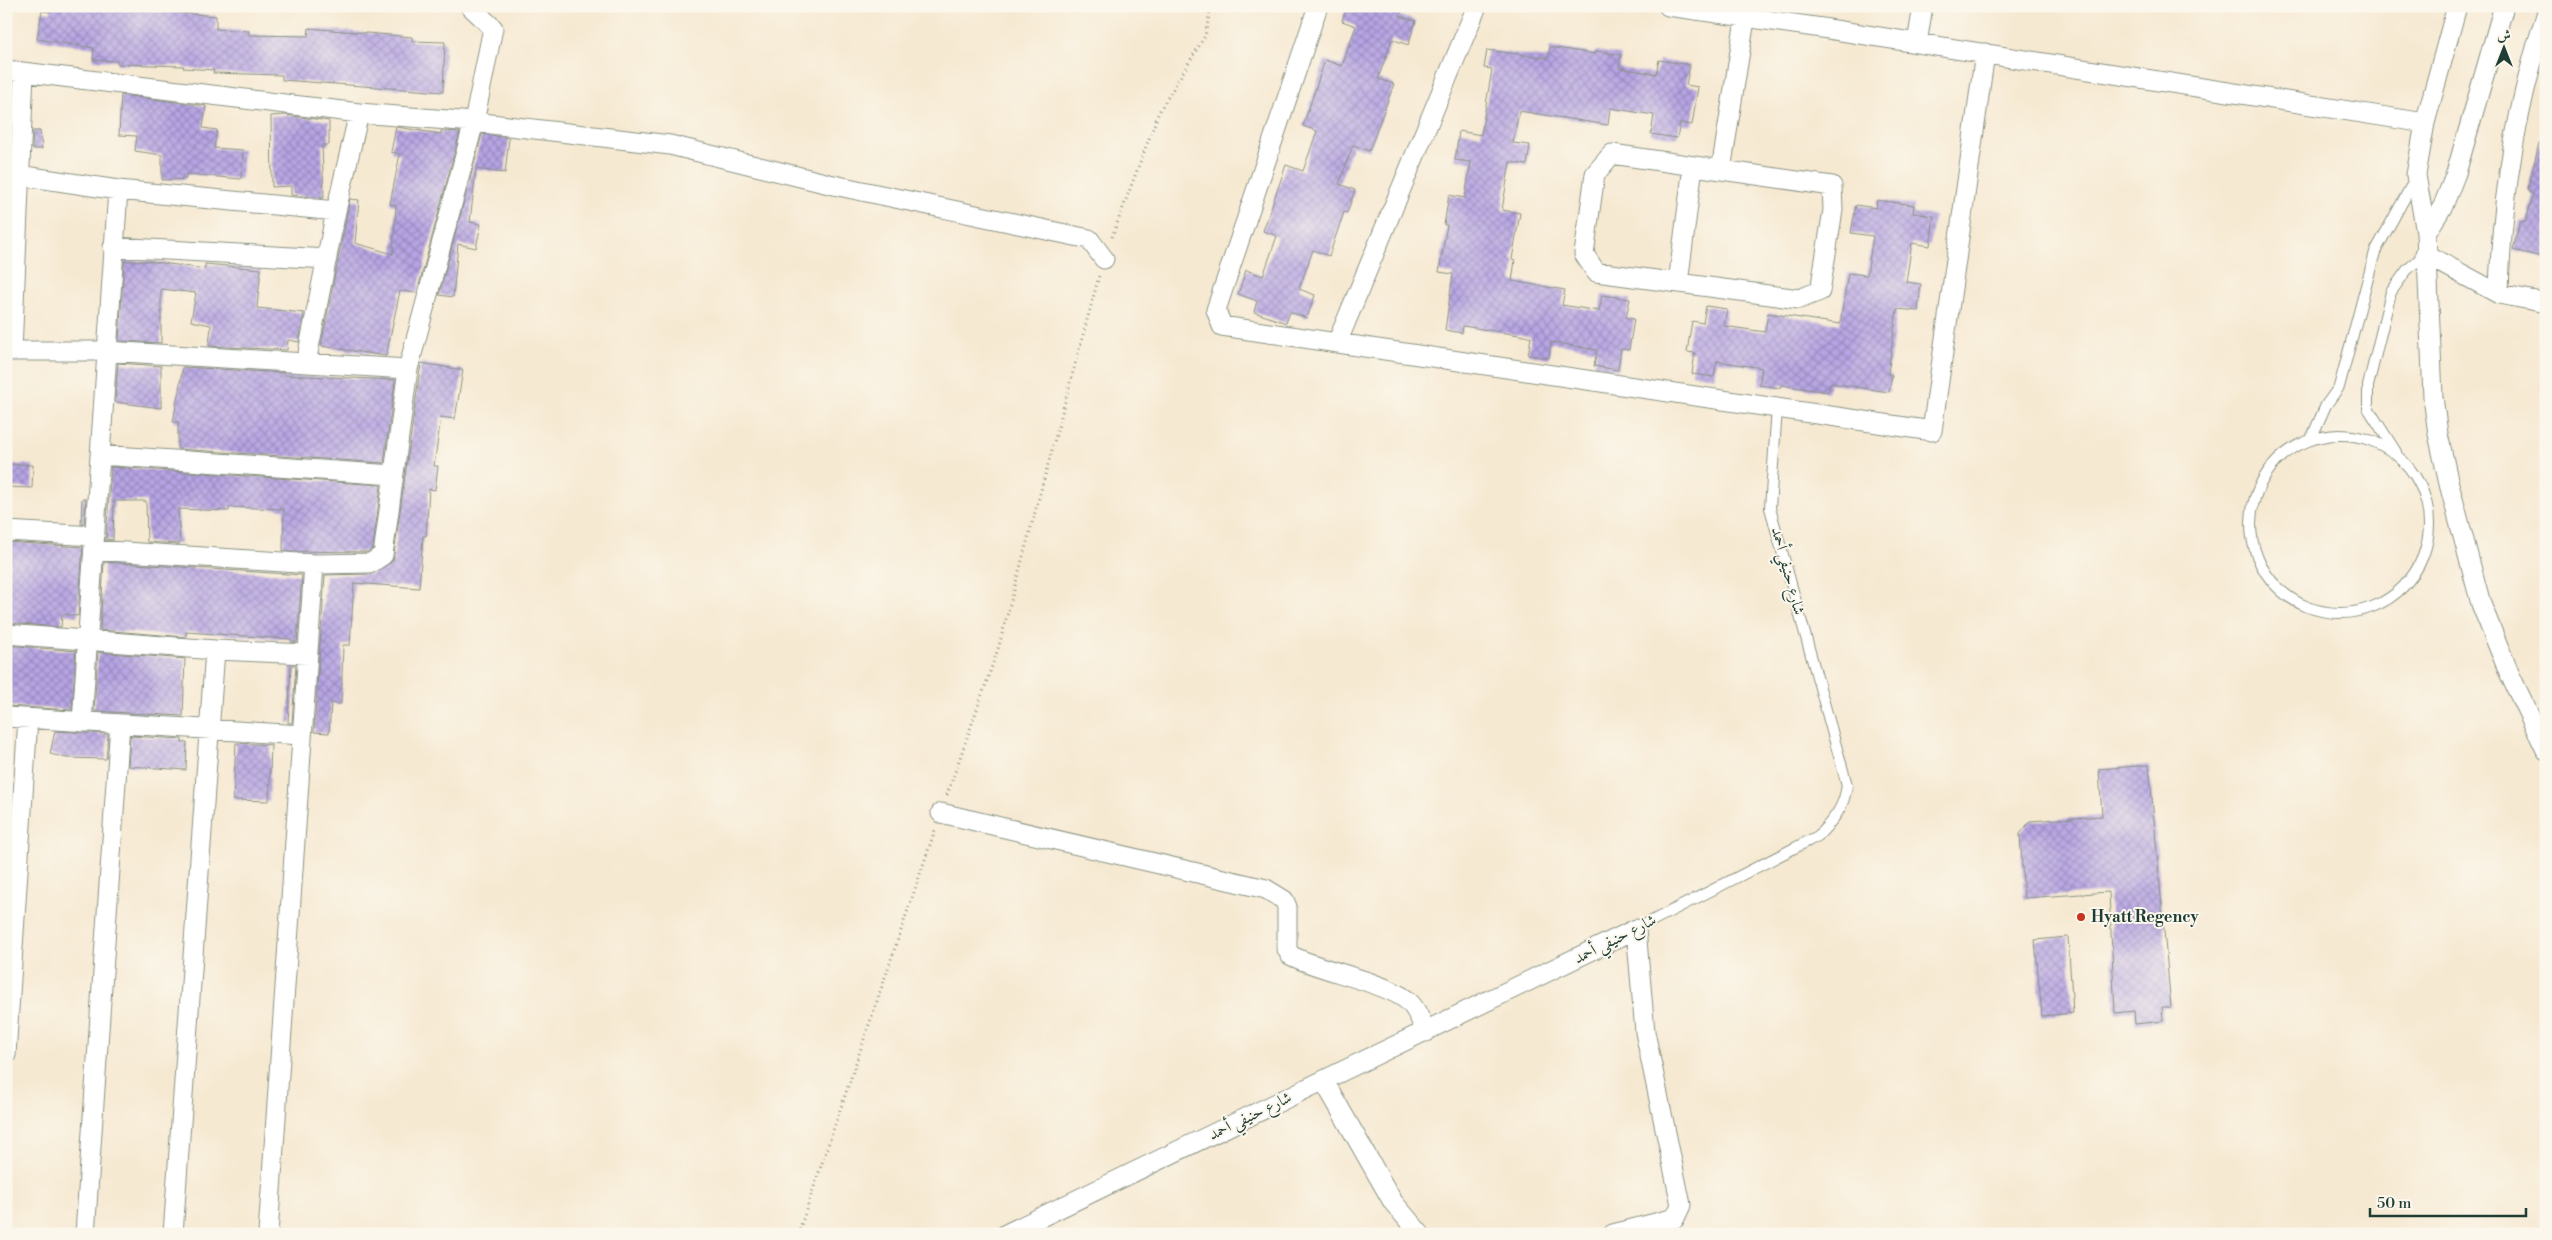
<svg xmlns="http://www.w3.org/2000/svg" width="2552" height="1240" font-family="'Libre Bodoni',Amiri,serif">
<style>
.building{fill:url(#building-cross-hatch)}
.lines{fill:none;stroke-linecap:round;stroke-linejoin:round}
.service-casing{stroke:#8a9383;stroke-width:12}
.minor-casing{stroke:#8a9383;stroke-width:21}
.path{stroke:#8a9383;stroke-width:3;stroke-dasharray:1 4;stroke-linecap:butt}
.service{stroke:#fff;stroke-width:10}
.minor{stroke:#fff;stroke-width:19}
.poi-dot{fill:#c8321e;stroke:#fbf7ec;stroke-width:2}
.labels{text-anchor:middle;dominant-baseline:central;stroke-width:4;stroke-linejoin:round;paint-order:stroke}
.street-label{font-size:16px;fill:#1f3d34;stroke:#fbf7ec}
.poi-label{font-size:16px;font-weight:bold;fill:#1f3d34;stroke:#fbf7ec;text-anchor:start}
</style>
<defs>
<pattern id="building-cross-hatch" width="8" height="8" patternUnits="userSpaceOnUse" patternTransform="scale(1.25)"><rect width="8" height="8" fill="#b7a4e4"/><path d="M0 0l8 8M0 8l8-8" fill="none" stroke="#9487ba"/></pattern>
</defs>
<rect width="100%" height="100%" fill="#fbf7ec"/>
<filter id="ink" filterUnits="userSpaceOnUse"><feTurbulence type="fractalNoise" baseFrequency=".02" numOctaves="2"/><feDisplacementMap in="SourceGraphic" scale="10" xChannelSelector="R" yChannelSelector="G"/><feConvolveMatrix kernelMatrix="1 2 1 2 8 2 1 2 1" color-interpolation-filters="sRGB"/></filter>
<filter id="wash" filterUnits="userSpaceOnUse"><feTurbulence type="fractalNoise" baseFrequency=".0096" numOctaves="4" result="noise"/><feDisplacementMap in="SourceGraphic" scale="20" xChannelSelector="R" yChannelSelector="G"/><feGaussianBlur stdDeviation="1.12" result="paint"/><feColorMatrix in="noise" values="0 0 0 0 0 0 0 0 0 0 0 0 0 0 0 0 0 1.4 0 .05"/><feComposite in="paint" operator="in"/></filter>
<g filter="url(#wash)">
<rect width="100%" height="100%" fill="#f6e9d2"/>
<g id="blocks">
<path class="building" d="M52,6L123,8L216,16V29L249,31V35L308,36L309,28L412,37V41L445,42L443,92L282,80V75L213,73L214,70L183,68L184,66L117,64V61L93,60L94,48L37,39L42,11L51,12Z
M1347,6H1403L1400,16L1416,21L1408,45L1392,39L1378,79L1394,84L1369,151L1353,145L1339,184L1355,190L1347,213L1344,212L1329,256L1313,250L1299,289L1315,295L1307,318L1290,312L1286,323L1254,312L1257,301L1238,294L1246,270L1263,276L1277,236L1263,231L1286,165L1303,171L1317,131L1303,126L1325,60L1342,66L1356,26L1342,21Z
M1550,47L1595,54L1596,51L1621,55L1619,68L1656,74L1659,60L1690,65L1686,85L1698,87L1692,125L1680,123L1677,138L1651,134L1654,115L1610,108L1608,125L1519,111L1513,143L1530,145L1527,165L1510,162L1502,210L1520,213L1512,259L1515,260L1512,281L1565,290L1562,305L1599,311L1602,295L1630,299L1626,318L1634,319L1629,350L1621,349L1618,370L1594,366L1597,350L1551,342L1549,358L1528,355L1531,337L1463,326L1462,333L1445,330L1453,274L1439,272L1447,225H1444L1449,195L1465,198L1471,162L1455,160L1459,131L1481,135L1492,69L1484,68L1487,50L1548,58Z
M121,95L206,106L203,128L217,130L214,148L243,150L241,179L186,174V179L162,180V155L135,151L137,136L119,135Z
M286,115L329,121V145H322L324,198L291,195V186L272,187L271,116Z
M396,127L441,134V131L460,132L417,293L400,291L386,356L321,346L350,199L359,200L355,243L393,254L396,205L390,204L400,154L391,152Z
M33,131H40L42,149H32Z
M482,134L509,138L505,173L476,169L470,222L481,224L476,248L458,244L453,297L439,295Z
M2539,143L2546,144V258L2513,250L2520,222L2526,221L2533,195L2528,189Z
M1877,200L1914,205L1913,213L1934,216L1930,246L1912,243L1906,282L1921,284L1918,311L1897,309L1888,374L1892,375L1889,392L1830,383L1828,392L1781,385L1780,388L1759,385L1762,368L1717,361L1714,377L1692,374L1695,353L1687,352L1692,321L1703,323L1706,306L1727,309L1724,326L1765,332L1768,313L1840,324L1848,273L1867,275L1873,236L1851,233L1856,205L1876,208Z
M124,261H148L205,269V264L261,269L257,308L304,313L299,342L288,340L287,350L209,346L211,325L191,321L196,293L161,289V343L119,341Z
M118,363L161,366V408L115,402Z
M421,363L463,370L455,419L441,417L434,466H438L435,490L429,489L426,536H423L419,588L354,583L350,645H343L341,704L331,703L329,733L314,732L325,575L372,574L393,561Z
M183,367L284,373V375L395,380L384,463L178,449V422H173Z
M6,464L33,465L32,488L6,487Z
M111,467L381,485L373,548L368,552L283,551L284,509L229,507V511L178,509L180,544L147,542L146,501H114L113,540L106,539Z
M82,499H86L84,524H81Z
M6,542L83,547L78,616L62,614L61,627L6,623Z
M104,562L302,575L297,642H291V639L186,632V637L100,630Z
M6,645L76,651L72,710L6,706Z
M98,652L185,659L183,716L94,711Z
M291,665H296L292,723H288Z
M55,731L108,734L106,759L67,758L50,754Z
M130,736L182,739V742H187L186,770L128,766Z
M236,743L271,745L269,801L233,800Z
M2149,765L2171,1007H2162L2163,1021L2135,1024L2134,1011L2115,1013L2109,892L2024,898L2020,834L2030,821L2102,816L2099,769Z
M2068,937L2073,1013L2042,1016L2035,940Z"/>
</g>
</g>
<g filter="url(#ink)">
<use href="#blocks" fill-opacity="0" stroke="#8a9383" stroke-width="1"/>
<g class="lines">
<g class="service-casing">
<path id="service" d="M2251 524a89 89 0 1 1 178 0a89 89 0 1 1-178 0Z
M2311,439L2326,405L2339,387L2375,252L2415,179
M2396,452L2368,408V386L2391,292L2407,270L2425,254
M1636,929L1818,836C1834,819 1844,808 1847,785L1770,508L1777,408"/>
</g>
<g class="minor-casing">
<path id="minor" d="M1318,6L1216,310L1222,326L1932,431L1985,53
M1668,6L1822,28L2425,123
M2457,6L2425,123L2416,175L2426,233L2433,397L2438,434L2449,484L2481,604L2510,675L2546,750
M1917,43L1923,6
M6,70L359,113L474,122L670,145L829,184L1089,239L1104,259
M1612,154L1832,186L1833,210L1820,291L1799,299L1596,272L1584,254L1595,174Z
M1721,170L1747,7
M18,175L118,190L336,211
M2426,233L2443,206L2456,173L2504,6
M113,247L327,259
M2425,254L2499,294L2546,303
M1678,283L1693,166
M2499,294C2501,200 2517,104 2546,15
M1337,343L1477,6
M6,351H106L408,369
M12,351L24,73
M306,363L336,211L359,113
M100,455L393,475
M6,531L95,536
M94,550L314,564L371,563L383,555L408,369L474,122L493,28L470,6
M6,634L215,650L308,654
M6,717L302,735
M82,722L118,190
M941,813L1266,889L1284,900L1287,907V949L1290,955C1319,971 1393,983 1411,1004C1418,1012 1422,1023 1426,1032
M6,1055L28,718
M1324,1081L1393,1202L1420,1234
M85,1234L120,724
M173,1234L215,650
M268,1234L314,564
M1006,1234L1636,929L1645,1032L1681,1205L1675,1218L1613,1234"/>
</g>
<path class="path" d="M1112,237L1159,112L1205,36L1211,6
M947,795L998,649L1099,276
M798,1234L935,830"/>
<use href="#service" class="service"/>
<use href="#minor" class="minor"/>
</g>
</g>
<circle class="poi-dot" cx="2081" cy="917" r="5"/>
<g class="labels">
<g class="street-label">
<text transform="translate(1788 571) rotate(75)">شارع حنيفي أحمد</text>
<text transform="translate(1615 939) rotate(-27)">شارع حنيفي أحمد</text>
<text transform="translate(1250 1116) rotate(-26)">شارع حنيفي أحمد</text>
</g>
<g class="poi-label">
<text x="2091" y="917">Hyatt Regency</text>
</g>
</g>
<rect width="2552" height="1240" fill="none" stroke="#fbf7ec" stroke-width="25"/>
<g transform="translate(2504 48)" stroke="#fbf7ec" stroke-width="4" paint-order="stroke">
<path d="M0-4L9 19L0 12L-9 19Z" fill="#1f3d34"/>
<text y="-8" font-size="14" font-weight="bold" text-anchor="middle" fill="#1f3d34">ش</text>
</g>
<path d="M2370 1208v8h156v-8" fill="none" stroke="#1f3d34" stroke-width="2.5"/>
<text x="2377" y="1208" font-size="15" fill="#1f3d34" stroke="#fbf7ec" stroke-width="4" paint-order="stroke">50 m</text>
</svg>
